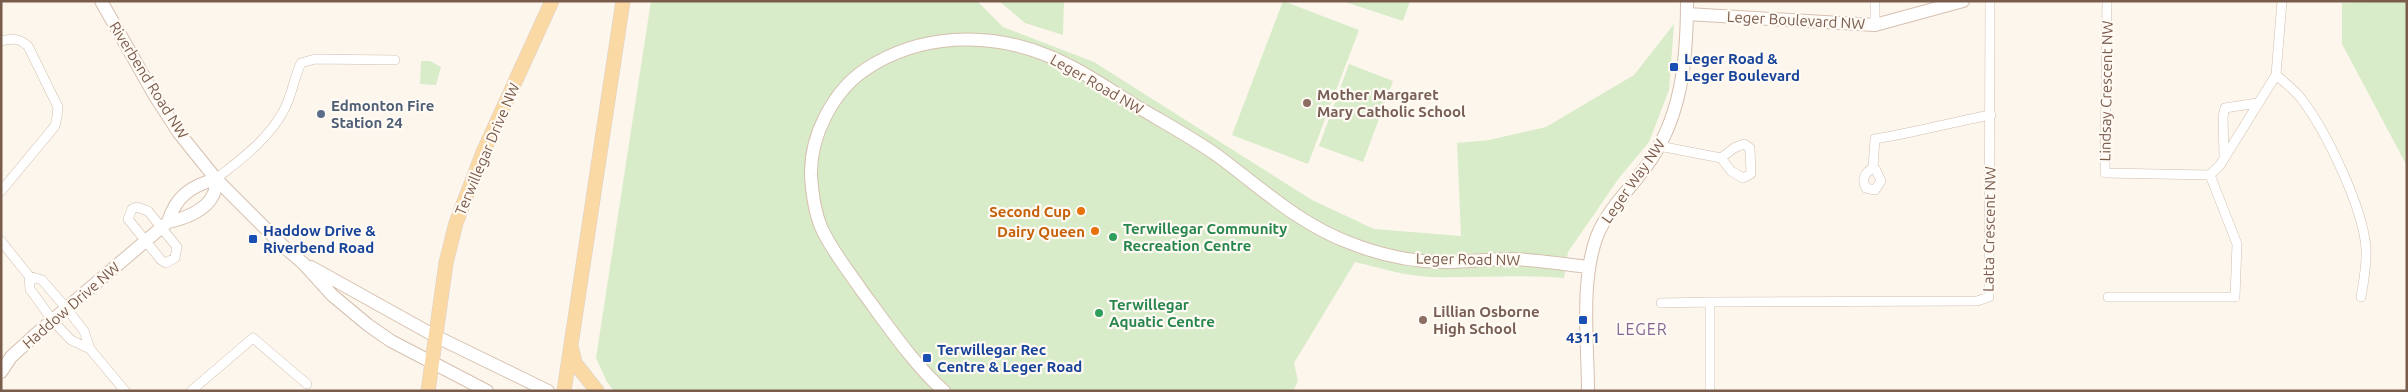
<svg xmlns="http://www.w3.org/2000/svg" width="2408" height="392" font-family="Ubuntu,sans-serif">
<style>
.green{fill:#d8ecc9}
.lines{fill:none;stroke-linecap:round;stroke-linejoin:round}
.street-casing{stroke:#d1beb0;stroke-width:10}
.secondary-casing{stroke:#d6c0b0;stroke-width:14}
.primary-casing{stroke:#dad1cd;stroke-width:15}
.street{stroke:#fff;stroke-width:9}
.secondary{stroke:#fff;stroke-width:12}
.primary{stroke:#fbd9a5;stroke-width:14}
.transit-dot{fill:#1a4fb4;stroke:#fffaf3;stroke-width:2}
.education-dot{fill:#8d6e63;stroke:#fffaf3;stroke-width:2}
.service-dot{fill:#5c6f8a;stroke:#fffaf3;stroke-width:2}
.food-dot{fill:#e8710a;stroke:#fffaf3;stroke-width:2}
.leisure-dot{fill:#2e9e5b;stroke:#fffaf3;stroke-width:2}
.labels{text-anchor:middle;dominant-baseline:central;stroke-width:4.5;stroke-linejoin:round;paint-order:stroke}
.street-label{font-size:15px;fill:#7a5c4d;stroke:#fffaf3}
.transit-label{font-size:15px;font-weight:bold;fill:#164399;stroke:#fffaf3;text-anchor:start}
.education-label{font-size:15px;font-weight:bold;fill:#785e54;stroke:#fffaf3;text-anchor:start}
.service-label{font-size:15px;font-weight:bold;fill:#4e5e75;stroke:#fffaf3;text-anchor:start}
.food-label{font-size:15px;font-weight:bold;fill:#c56008;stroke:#fffaf3;text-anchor:end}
.leisure-label{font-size:15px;font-weight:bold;fill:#27864d;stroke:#fffaf3;text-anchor:start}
.neighbourhood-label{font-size:16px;letter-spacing:1px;fill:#846695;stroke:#fffaf3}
</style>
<rect width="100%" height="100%" fill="#fdf6ec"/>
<path class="green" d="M651,1H977L1003,27L1094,62L1312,200L1374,229L1461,236L1457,143L1489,140L1546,127L1634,75L1674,24L1669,90L1649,142L1619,178L1568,252L1564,278C1519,274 1476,278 1431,277C1405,276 1380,268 1355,262L1294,363L1298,381L1293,391H614L607,382L596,358Z
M999,1H1064L1063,35L1025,23Z
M1283,1L1359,30L1308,164L1232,135Z
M1342,1H1410L1403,21Z
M2407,1V166L2342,44V3Z
M421,61H430L441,67L436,85L420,84Z
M1349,64L1393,81L1363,162L1319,146Z"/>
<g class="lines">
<g class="street-casing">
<path id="street" d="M1875,1V25
M2107,1L2105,173L2210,175L2220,165L2276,75L2282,1
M1,41C12,38 19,38 28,46L58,107L57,117L55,126L1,191
M2276,75C2286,83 2296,91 2303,101C2327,133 2363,208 2366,248C2367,264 2364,280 2361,297
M1659,146L1721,158L1734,148L1744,144L1750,148L1751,174L1743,178L1731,171L1721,158
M2224,157L2223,117L2225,108L2257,103
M1873,168C1865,172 1861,180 1866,188L1875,190L1881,181L1876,170L1873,168L1875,139C1914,133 1952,122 1991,115
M216,179C241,159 268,140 284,110C292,95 294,78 301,63L315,59L395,60
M137,207L148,211L177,247L175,258L166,263L161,260L128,219L132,209Z
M1,241L29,276L30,289L53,321L71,340L90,349
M29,276L42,280L67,309L84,331L90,349L125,391
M2108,297H2235L2237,244L2210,175
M1661,303L1710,302
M191,391L253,338L307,384
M1710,391V302L1977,301L1989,297L1990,1"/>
</g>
<g class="secondary-casing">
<path id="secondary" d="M101,1L155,96L179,133L216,179L281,244L304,264L332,295L368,325L391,341L487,391
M1687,14L1875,25L1963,1
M168,222C176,196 191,186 216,179
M311,267L435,336L548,391
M1,372L11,357L36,334L168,222C183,219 206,211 213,195C216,191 215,184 216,179
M944,391C914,365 886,323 862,291C848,270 831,250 821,227C814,210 812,192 811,175C810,136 833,91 866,69C919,34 987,31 1046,55C1077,67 1104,86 1133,104C1161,121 1191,137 1218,156C1261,188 1299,224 1350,243C1383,256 1418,263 1453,262C1473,261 1493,259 1512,259C1538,260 1563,264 1588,267
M1588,391C1588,342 1580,282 1597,236C1608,209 1628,191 1645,168C1682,119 1687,60 1687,1"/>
</g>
<g class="primary-casing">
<path id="primary" d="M572,350L575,363L597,391
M428,391L446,263L456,223L484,150L552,1
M564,391L623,1"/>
</g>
<use href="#street" class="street"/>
<use href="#secondary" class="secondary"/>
<use href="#primary" class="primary"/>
</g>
<g class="transit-dot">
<rect x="1669" y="62" width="10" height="10" rx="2.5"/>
<rect x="248" y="234" width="10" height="10" rx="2.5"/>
<rect x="1578" y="315" width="10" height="10" rx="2.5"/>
<rect x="922" y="353" width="10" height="10" rx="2.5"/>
</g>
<g class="education-dot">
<circle cx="1307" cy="103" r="5"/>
<circle cx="1423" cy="320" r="5"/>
</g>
<circle class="service-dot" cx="321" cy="114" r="5"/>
<g class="food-dot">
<circle cx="1081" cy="211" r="5"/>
<circle cx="1095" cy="231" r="5"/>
</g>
<g class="leisure-dot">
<circle cx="1113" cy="237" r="5"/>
<circle cx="1099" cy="313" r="5"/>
</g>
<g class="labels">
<g class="street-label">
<text transform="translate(1796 20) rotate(3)">Leger Boulevard NW</text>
<text transform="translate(149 80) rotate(58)">Riverbend Road NW</text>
<text transform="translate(1097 84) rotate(30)">Leger Road NW</text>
<text transform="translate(2106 91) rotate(-89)">Lindsay Crescent NW</text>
<text transform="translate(487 149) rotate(-67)">Terwillegar Drive NW</text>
<text transform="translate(1633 181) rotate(-55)">Leger Way NW</text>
<text transform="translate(1989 229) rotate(-89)">Latta Crescent NW</text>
<text transform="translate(1468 259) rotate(1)">Leger Road NW</text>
<text transform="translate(71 305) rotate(-41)">Haddow Drive NW</text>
</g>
<g class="transit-label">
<text x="1684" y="58">Leger Road &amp;<tspan x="1684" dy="17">Leger Boulevard</tspan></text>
<text x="263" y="230">Haddow Drive &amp;<tspan x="263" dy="17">Riverbend Road</tspan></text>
<text x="1583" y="337" text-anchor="middle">4311</text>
<text x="937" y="349">Terwillegar Rec<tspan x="937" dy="17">Centre &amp; Leger Road</tspan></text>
</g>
<g class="education-label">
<text x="1317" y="94">Mother Margaret<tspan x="1317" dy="17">Mary Catholic School</tspan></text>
<text x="1433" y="311">Lillian Osborne<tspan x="1433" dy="17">High School</tspan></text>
</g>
<g class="service-label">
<text x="331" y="105">Edmonton Fire<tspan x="331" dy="17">Station 24</tspan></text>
</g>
<g class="food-label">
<text x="1071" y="211">Second Cup</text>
<text x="1085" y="231">Dairy Queen</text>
</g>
<g class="leisure-label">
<text x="1123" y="228">Terwillegar Community<tspan x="1123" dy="17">Recreation Centre</tspan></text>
<text x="1109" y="304">Terwillegar<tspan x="1109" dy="17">Aquatic Centre</tspan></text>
</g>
<g class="neighbourhood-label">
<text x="1642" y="329">LEGER</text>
</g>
</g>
<rect width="2408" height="392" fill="none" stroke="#7a5c4d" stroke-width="5"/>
</svg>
